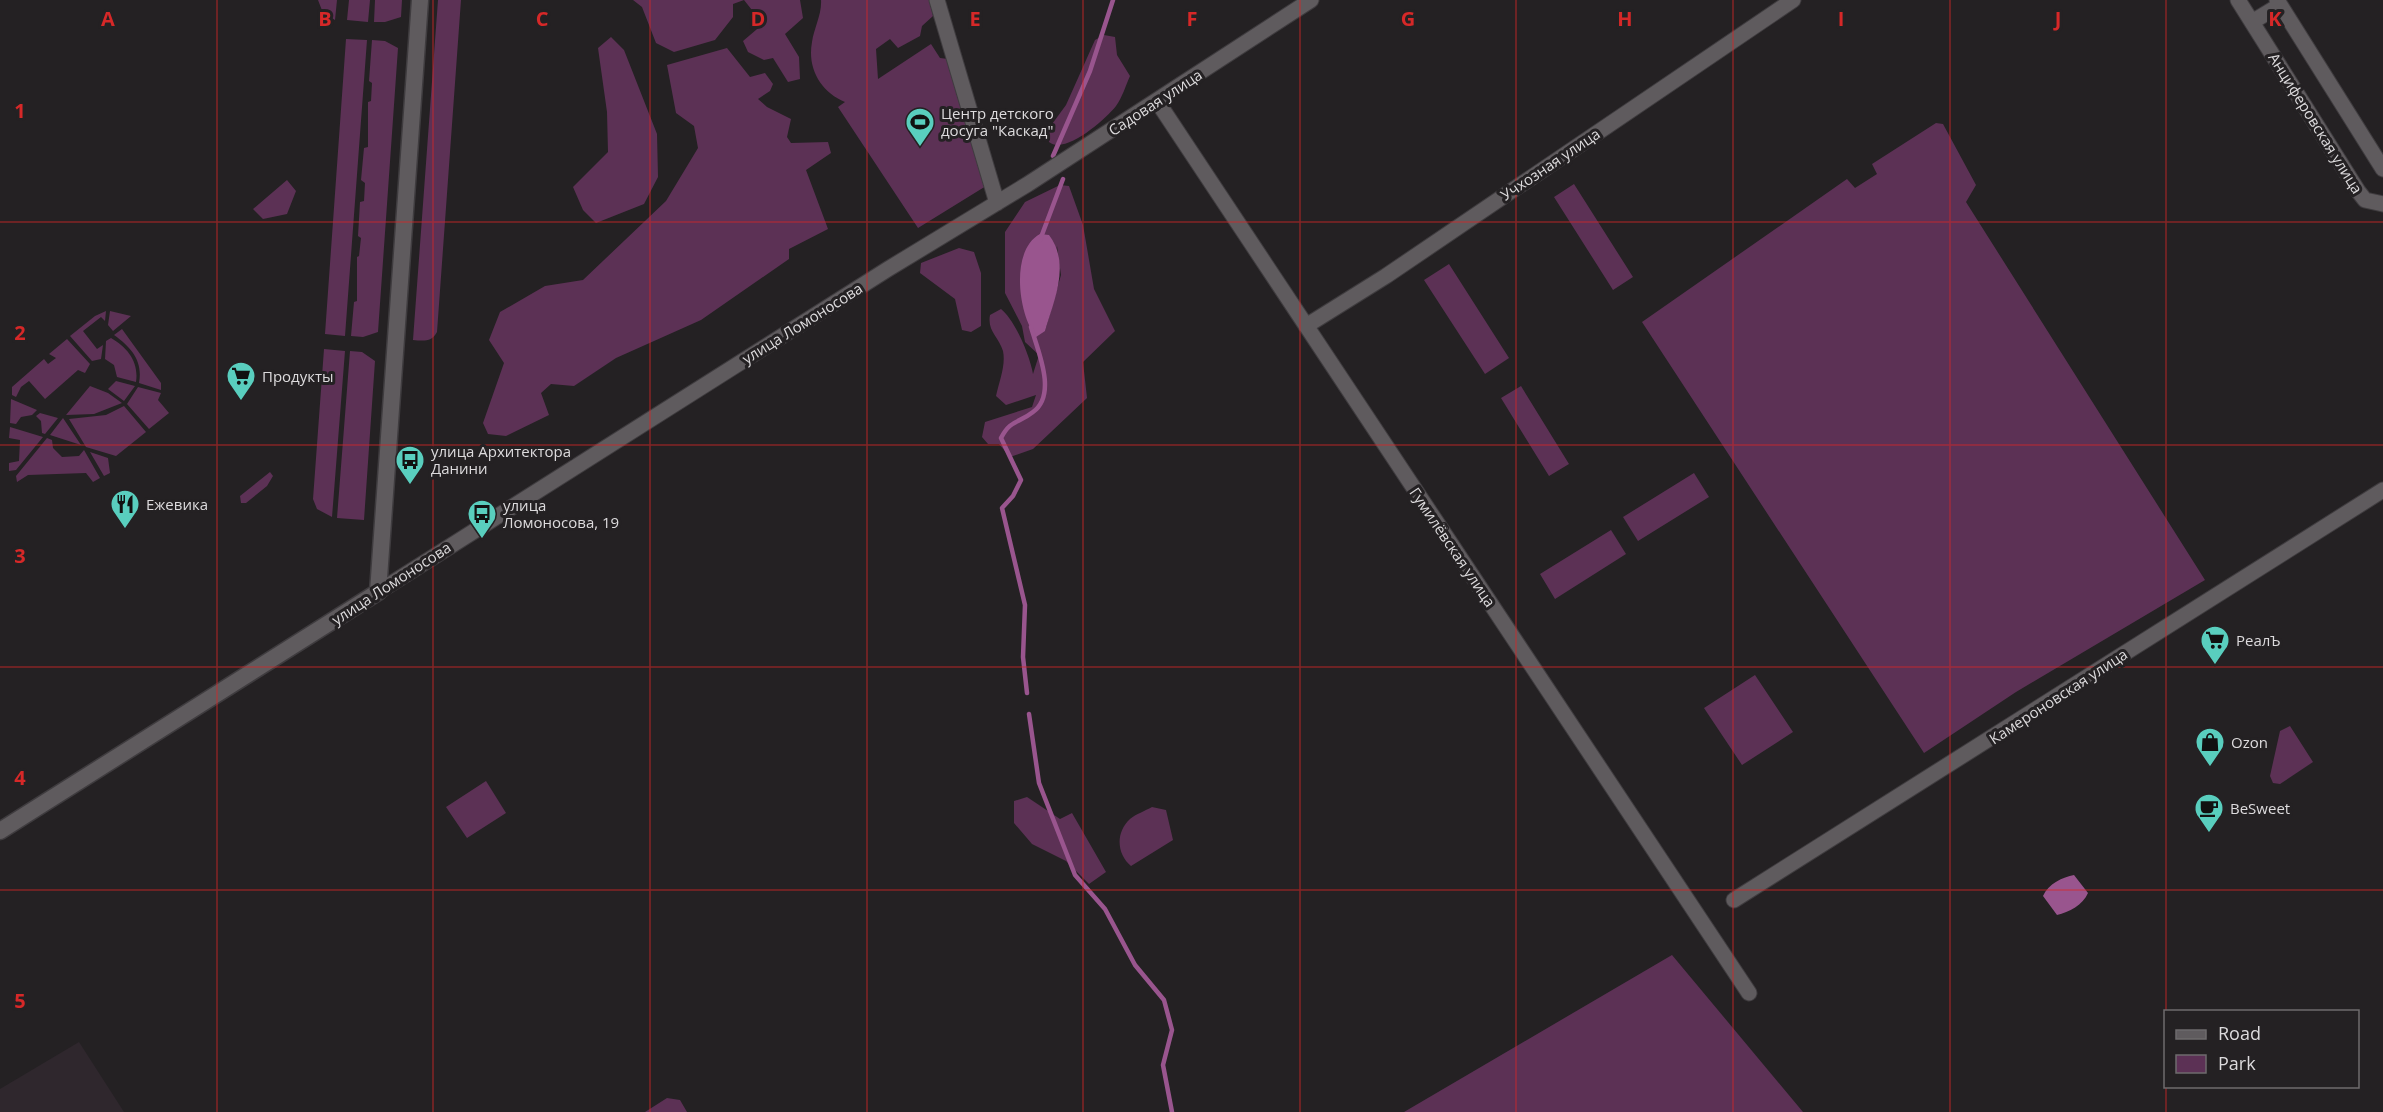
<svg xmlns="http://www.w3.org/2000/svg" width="2383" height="1112" font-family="'Open Sans',sans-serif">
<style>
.built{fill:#2f272d}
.green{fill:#5c3155;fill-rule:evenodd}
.water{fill:#99558e}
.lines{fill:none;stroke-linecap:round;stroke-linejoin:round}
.stream{stroke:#99558e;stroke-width:4.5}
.minor-casing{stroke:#3f3c3f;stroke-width:17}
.tertiary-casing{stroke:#3f3c3f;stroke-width:19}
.minor{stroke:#5f5b5e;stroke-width:15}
.tertiary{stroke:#5f5b5e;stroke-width:16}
.grid{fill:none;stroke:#d62828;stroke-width:1.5;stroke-opacity:0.55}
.labels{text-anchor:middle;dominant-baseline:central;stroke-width:6;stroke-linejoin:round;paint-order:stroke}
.street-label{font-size:15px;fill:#dddbdd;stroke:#242123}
.poi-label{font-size:15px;fill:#dddbdd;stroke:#242123;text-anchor:start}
.grid-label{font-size:20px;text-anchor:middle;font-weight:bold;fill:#d62828;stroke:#242123;stroke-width:6;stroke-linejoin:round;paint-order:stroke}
</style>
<rect width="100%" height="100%" fill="#242123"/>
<path class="built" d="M79,1042L124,1112H0V1089Z"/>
<path class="green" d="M318,0H337L335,20L323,13Z
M349,0H370L368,22L347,20Z
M375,0H402L401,17L385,22H374Z
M438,0H461L437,332C432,342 424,341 413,340Z
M633,0H744L733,4V17L715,40L674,52L656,43L642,7Z
M744,0H800L803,18L785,34L799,57L800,79L788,82L773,58L764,60L748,52L743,41L763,24Z
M821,0H929L933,16L922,26L920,36L898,48L890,39L876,49L878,79L931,44L940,58L948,59L986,186L918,228L838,107L845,102C821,92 807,69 812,42C814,28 822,14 821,0Z
M1104,35L1115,37L1117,55L1130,76C1126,85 1122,98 1116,106C1105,120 1065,155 1049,142L1047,131L1066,105L1095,40Z
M611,37L624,50L657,134L658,177L644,204L596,223L583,210L573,187L608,152L607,112L598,48Z
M346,39L367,40L345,336L325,334Z
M372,40L385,41L398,48L378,332L363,337L351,336L354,302L357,301V257L359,256L361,238L358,236L360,202L364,201L365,183L361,180L364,148L368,147V102L371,101L372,83L369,81Z
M727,48L750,77L765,73L773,84L770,91L758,99L767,107L791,119L787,137L791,143L828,142L831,153L806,170L828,229L789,249V259L701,320L616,358L574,386L551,384L541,393L549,415L506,436L488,434L483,423L504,363L489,340L500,312L545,286L583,280L666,201L698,148L694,126L676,113L667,65Z
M1936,123L1943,124L1976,185L1966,202L2205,580L2016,692L1924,753L1642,322L1847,179L1855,188L1877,174L1872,164Z
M287,180L296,191L287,214L263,219L253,209Z
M1574,184L1633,277L1613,290L1554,197Z
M1060,185L1069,186L1083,225L1094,289L1115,331L1083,362L1087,398L1033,449L1010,457L999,444H988L982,437L985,422L1032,407L1036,395L1006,405L996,396C999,382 1006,365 1003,351C999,337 987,331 990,315L1001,309C1015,320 1030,356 1033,374L1039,355L1025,342L1022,326L1005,293V232L1025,202ZM1057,246L1061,275L1045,331Z
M959,248L974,252L981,273V326L971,332L962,330L955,299L920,273L921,263Z
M1449,264L1509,358L1485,374L1424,280Z
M106,311L105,321L101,317L83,331L97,349L103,345L101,359L92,361L70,336L95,316Z
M110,311L131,316L113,331L108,325Z
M122,329L161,383V390L139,383C143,361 132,348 114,335Z
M111,338C128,348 139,362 136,382L117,377L114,365L105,359L106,341Z
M67,339L90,364L85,373L78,370L45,399L29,381L21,387L16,397L12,395V387L44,359L48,364L56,358L49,354Z
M324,349L345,351L332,517L317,509L313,499Z
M350,351L362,352L375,361L364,520L337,518Z
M116,381L135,386L124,401L108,389Z
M90,386L108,393L122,403L94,414L66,415Z
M1521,386L1569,464L1549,476L1501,398Z
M138,387L161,393L158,400L169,413L149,429L127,404Z
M11,399L37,410L32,415L21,417L16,424L10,423Z
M124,406L146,432L116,456L86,447L69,419L106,415Z
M40,413L58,418L45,434L42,433L41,421L36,416Z
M63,418L81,445L50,435Z
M10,427L43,437L16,470L9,471V463L19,461L20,440L9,438Z
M47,438L52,440L53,448L62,457L79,456L84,450L100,478L93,482L86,473L28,475L17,482L16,476Z
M90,452L108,458L110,473L104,476Z
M270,472L273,476L267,486L246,503H241L240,496Z
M1694,473L1709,497L1638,541L1623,517Z
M1611,530L1626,554L1555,599L1540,574Z
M1755,675L1793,732L1742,765L1704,708Z
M2290,726L2313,762L2280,784L2273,783L2270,776L2280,731Z
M486,781L506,813L467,838L446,807Z
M1027,797L1060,819L1072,813L1106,872L1089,884L1066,861L1032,844L1014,823V801Z
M1152,807L1166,810L1173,840L1131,866C1117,854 1115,833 1130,819C1136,814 1145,811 1152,807Z
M1672,955L1803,1112H1404Z
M667,1098L680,1100L687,1112H645Z"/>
<path class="water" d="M1040,234L1049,235C1071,264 1054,300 1045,331L1036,337C1018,314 1010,250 1040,234Z
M2074,875L2088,893C2083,905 2069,912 2057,915L2043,896C2048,884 2063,877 2074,875Z"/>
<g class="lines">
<path class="stream" d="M1053,156L1090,71L1113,0
M1040,240L1063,179
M1027,693L1023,657L1025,605L1002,508L1013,496L1021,480L1001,438C1011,419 1018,424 1033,412C1058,394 1037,349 1031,327
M1029,714L1039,783L1075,875L1105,909L1135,965L1164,1000L1172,1030L1163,1065L1172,1112"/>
<g class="minor-casing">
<path id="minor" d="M937,0L997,203
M2238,0L2358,191L2365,200L2383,204
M2277,0L2383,169
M2252,22L2280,5
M1157,101L1749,993
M1306,326L1386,276L1793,0
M378,592L888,269L1028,184L1311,0
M1734,900L2383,490"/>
</g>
<g class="tertiary-casing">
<path id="tertiary" d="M0,831L378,592L420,0"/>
</g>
<use href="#minor" class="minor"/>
<use href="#tertiary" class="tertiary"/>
</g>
<path class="grid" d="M217,0V1112M433,0V1112M650,0V1112M867,0V1112M1083,0V1112M1300,0V1112M1516,0V1112M1733,0V1112M1950,0V1112M2166,0V1012M0,222H2383M0,445H2383M0,667H2383M0,890H2383M2166,1086V1112"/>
<defs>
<g id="stadium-pin" transform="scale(1.5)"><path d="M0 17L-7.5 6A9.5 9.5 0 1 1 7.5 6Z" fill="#59cebe" stroke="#242123"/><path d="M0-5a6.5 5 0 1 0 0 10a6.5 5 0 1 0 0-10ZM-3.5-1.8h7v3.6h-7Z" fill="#111"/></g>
<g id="supermarket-pin" transform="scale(1.5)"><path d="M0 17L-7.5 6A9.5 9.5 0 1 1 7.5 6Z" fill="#59cebe" stroke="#242123"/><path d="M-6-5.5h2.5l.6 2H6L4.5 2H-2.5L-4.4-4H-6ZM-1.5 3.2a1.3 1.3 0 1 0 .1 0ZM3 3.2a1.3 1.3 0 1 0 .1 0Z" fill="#111"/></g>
<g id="bus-pin" transform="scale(1.5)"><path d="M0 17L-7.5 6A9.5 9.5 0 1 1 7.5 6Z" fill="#59cebe" stroke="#242123"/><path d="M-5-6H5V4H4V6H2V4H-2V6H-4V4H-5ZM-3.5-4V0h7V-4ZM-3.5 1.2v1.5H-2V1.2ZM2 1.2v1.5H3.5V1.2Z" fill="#111"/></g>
<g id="restaurant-pin" transform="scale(1.5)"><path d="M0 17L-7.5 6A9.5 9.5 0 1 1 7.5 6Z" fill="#59cebe" stroke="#242123"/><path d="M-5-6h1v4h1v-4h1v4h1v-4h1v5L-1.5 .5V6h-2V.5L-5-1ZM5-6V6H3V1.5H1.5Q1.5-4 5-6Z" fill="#111"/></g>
<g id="shop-pin" transform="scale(1.5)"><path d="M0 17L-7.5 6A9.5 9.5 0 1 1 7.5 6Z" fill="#59cebe" stroke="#242123"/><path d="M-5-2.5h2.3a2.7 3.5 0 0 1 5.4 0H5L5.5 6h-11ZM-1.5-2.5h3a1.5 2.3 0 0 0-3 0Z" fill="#111"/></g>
<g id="cafe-pin" transform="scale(1.5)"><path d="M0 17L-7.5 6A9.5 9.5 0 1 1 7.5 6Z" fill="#59cebe" stroke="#242123"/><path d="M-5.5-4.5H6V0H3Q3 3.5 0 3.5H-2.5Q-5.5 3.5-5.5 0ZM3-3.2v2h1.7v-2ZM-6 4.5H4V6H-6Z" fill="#111"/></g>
</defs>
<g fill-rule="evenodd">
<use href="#stadium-pin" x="920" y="122"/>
<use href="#supermarket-pin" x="241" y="376"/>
<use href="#bus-pin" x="410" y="460"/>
<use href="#restaurant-pin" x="125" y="504"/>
<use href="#bus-pin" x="482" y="514"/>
<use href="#supermarket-pin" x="2215" y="640"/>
<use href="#shop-pin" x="2210" y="742"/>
<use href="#cafe-pin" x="2209" y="808"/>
</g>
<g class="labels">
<g class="street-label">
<text transform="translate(1155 102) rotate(-33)">Садовая улица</text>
<text transform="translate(2316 123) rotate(58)">Анциферовская улица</text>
<text transform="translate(1550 164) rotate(-34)">Учхозная улица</text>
<text transform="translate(802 323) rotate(-32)">улица Ломоносова</text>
<text transform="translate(1453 547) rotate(56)">Гумилёвская улица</text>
<text transform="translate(391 583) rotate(-33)">улица Ломоносова</text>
<text transform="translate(2058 696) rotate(-33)">Камероновская улица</text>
</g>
<g class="poi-label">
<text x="941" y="113">Центр детского<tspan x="941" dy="17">досуга "Каскад"</tspan></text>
<text x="262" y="376">Продукты</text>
<text x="431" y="451">улица Архитектора<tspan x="431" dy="17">Данини</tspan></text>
<text x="146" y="504">Ежевика</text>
<text x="503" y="505">улица<tspan x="503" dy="17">Ломоносова, 19</tspan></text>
<text x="2236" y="640">РеалЪ</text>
<text x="2231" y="742">Ozon</text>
<text x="2230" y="808">BeSweet</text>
</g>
</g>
<g class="grid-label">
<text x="108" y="26">A</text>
<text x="325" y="26">B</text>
<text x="542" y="26">C</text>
<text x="758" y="26">D</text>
<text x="975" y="26">E</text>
<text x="1192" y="26">F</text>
<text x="1408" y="26">G</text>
<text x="1625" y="26">H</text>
<text x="1841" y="26">I</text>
<text x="2058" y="26">J</text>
<text x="2275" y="26">K</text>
<text x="20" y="118">1</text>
<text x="20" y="340">2</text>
<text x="20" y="563">3</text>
<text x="20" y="785">4</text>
<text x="20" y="1008">5</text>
</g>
<rect x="2164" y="1010" width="195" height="78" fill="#242123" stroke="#6e6b6d" stroke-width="1.5"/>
<rect x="2176" y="1030" width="30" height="9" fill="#5f5b5e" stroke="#6e6b6d" stroke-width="1.5"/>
<text x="2218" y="1040" font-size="18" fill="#dddbdd">Road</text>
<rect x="2176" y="1055" width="30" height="18" fill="#5c3155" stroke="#6e6b6d" stroke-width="1.5"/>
<text x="2218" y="1070" font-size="18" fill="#dddbdd">Park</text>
</svg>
